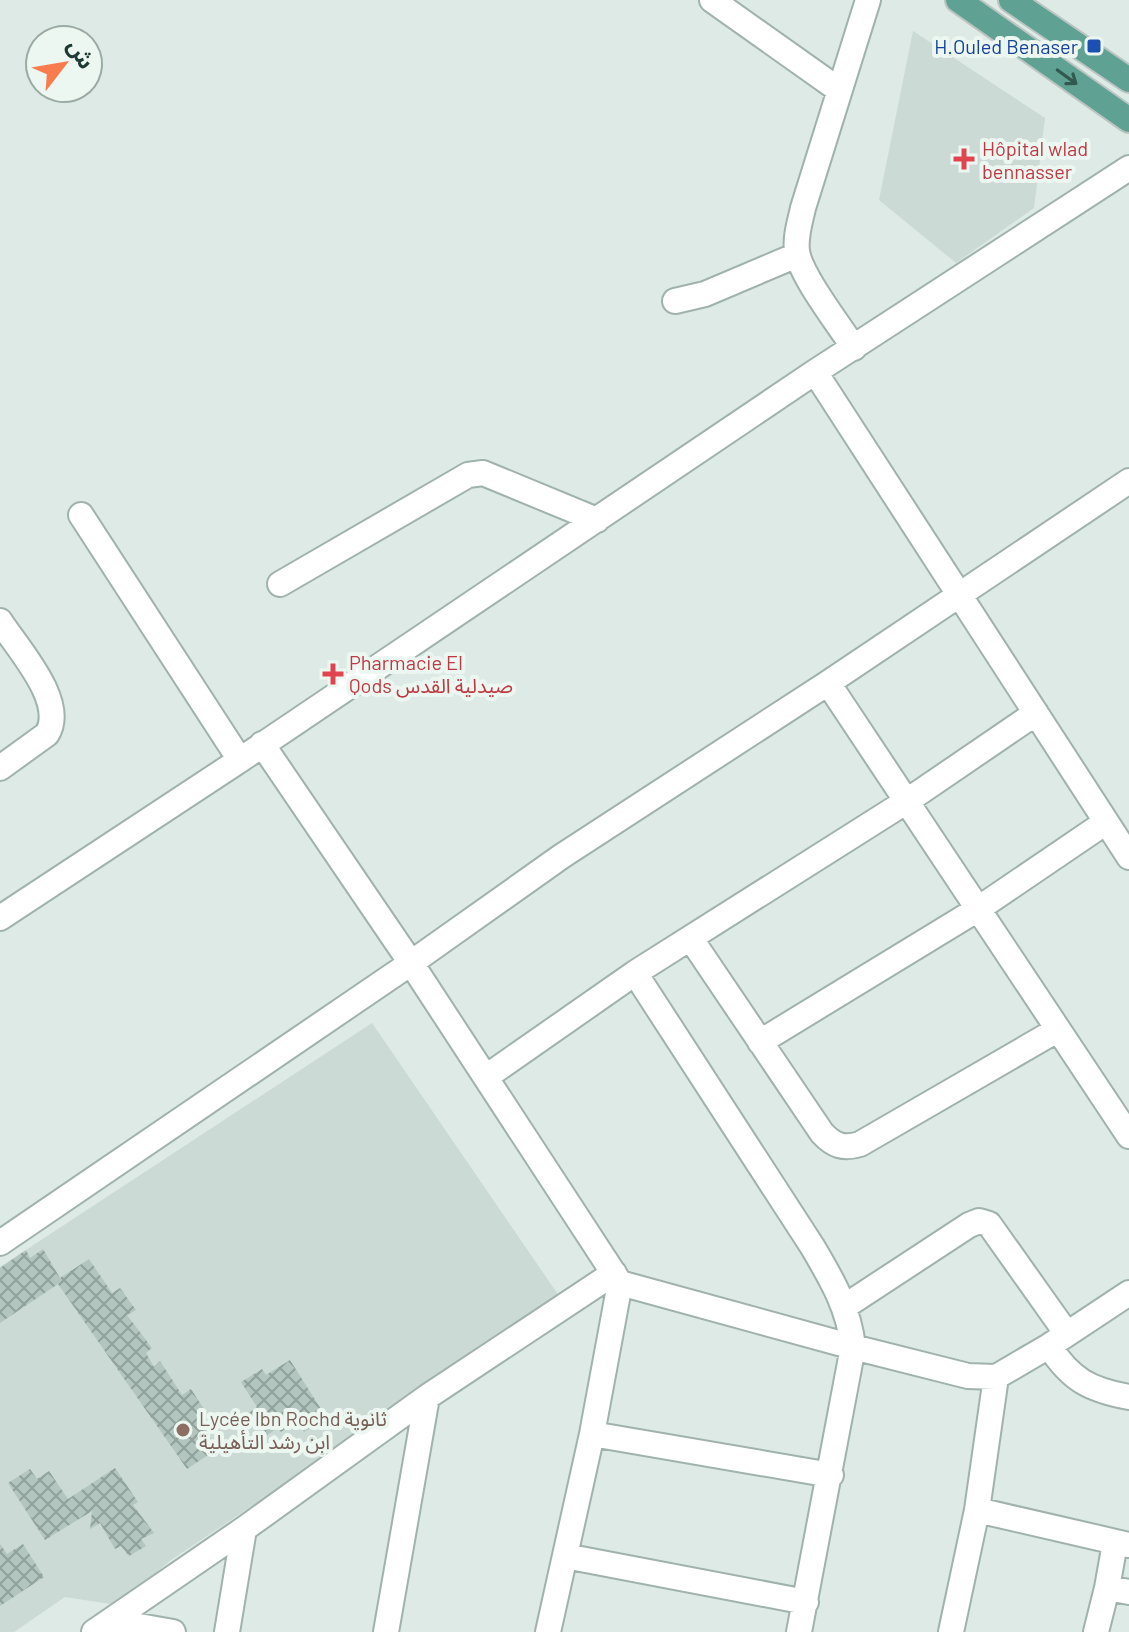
<svg xmlns="http://www.w3.org/2000/svg" width="1129" height="1632" font-family="Barlow,'Noto Sans Arabic',sans-serif">
<style>
.built{fill:#cbdad4}
.building{fill:url(#building-cross-hatch)}
.lines{fill:none;stroke-linecap:round;stroke-linejoin:round}
.minor-casing{stroke:#a0b2ac;stroke-width:28}
.major-casing{stroke:#bcc4c2;stroke-width:28}
.minor{stroke:#fff;stroke-width:24}
.major{stroke:#5fa293;stroke-width:24}
.oneway{stroke:#325950}
.transit-dot{fill:#1a4fb4;stroke:#edf7f2;stroke-width:3}
.health-dot{fill:#e0444e;stroke:#edf7f2;stroke-width:3}
.education-dot{fill:#8d6e63;stroke:#edf7f2;stroke-width:3}
.labels{text-anchor:middle;dominant-baseline:central;stroke-width:8;stroke-linejoin:round;paint-order:stroke}
.transit-label{font-size:20px;fill:#164399;stroke:#edf7f2;text-anchor:end}
.health-label{font-size:20px;fill:#be3a42;stroke:#edf7f2;text-anchor:start}
.education-label{font-size:20px;fill:#785e54;stroke:#edf7f2;text-anchor:start}
</style>
<defs>
<pattern id="building-cross-hatch" width="8" height="8" patternUnits="userSpaceOnUse" patternTransform="scale(2)"><rect width="8" height="8" fill="#b2c5be"/><path d="M0 0l8 8M0 8l8-8" fill="none" stroke="#90a19b"/></pattern>
</defs>
<rect width="100%" height="100%" fill="#ddeae5"/>
<path class="built" d="M913,31L1045,118L1034,208L956,263L879,200Z
M372,1023L561,1299L171,1560L117,1605L65,1597L14,1632H0V1267Z"/>
<path class="building" d="M43,1249L60,1278L89,1259L112,1293L120,1288L136,1310L127,1315L152,1348L146,1353L154,1367L160,1361L182,1395L191,1389L204,1409L196,1415L217,1449L187,1469L58,1284L0,1323V1268L26,1250L30,1258Z
M290,1360L326,1417L304,1432L297,1421L281,1432L278,1428L267,1435L259,1422L256,1424L248,1413L257,1407L241,1382L262,1369L266,1375Z
M115,1468L138,1502L133,1505L154,1533L141,1539L146,1546L129,1556L121,1546L115,1549L100,1523L90,1529L92,1511L45,1540L8,1483L30,1469L37,1479L49,1471L68,1499Z
M0,1544L7,1554L23,1544L44,1577L0,1606Z"/>
<g class="lines">
<g class="minor-casing">
<path id="minor" d="M712,0L839,90
M675,301L705,294L797,255
M854,348C840,326 800,275 797,251C795,237 800,222 803,208L868,0
M815,372L1129,857
M81,515L240,760
M280,584L468,475L483,473L597,520
M0,621C18,649 67,702 47,734L0,768
M828,683L1129,1136
M262,744L411,963L620,1283L592,1434L548,1632
M0,918L240,760L815,372L1129,168
M691,939L822,1133C834,1146 844,1149 860,1144L1057,1030
M635,973L812,1246C831,1278 849,1308 853,1347L799,1632
M760,1042L978,909L1106,822
M486,1077L635,973L907,801L1036,713
M0,1243L411,963L562,856L828,683L1129,481
M620,1283L853,1347L968,1376L996,1377L1049,1346L1129,1293
M844,1307L969,1225L979,1221L989,1224L1067,1334
M1049,1346C1071,1380 1090,1390 1129,1397
M592,1434L831,1475
M977,1510L1129,1545
M565,1556L806,1602
M1107,1588L1115,1543
M111,1621L173,1632
M94,1632L244,1529L427,1397L614,1273
M227,1632L244,1529
M386,1632L427,1397
M951,1632L977,1510L996,1377
M1096,1632L1107,1588L1129,1592"/>
</g>
<g class="major-casing">
<path id="major" d="M958,0L1129,120
M1011,0L1129,80"/>
</g>
<use href="#minor" class="minor"/>
<use href="#major" class="major"/>
</g>
<defs><path id="oneway-shaft" d="M-6 0H5M1.5-3L5.5 0L1.5 3" fill="none" stroke-width="1.6" stroke-linecap="round" stroke-linejoin="round" transform="scale(2)"/></defs>
<use class="oneway" href="#oneway-shaft" transform="translate(1067 77) rotate(36)"/>
<rect class="transit-dot" x="1086" y="38" width="16" height="16" rx="4"/>
<g class="health-dot">
<path d="M960 147h8v8h8v8h-8v8h-8v-8h-8v-8h8z"/>
<path d="M329 662h8v8h8v8h-8v8h-8v-8h-8v-8h8z"/>
</g>
<circle class="education-dot" cx="183" cy="1430" r="8"/>
<g class="labels">
<g class="transit-label">
<text x="1078" y="46">H.Ouled Benaser</text>
</g>
<g class="health-label">
<text x="982" y="148">Hôpital wlad<tspan x="982" dy="23">bennasser</tspan></text>
<text x="349" y="662">Pharmacie El<tspan x="349" dy="23">Qods صيدلية القدس</tspan></text>
</g>
<g class="education-label">
<text x="199" y="1418">Lycée Ibn Rochd ثانوية<tspan x="199" dy="23">ابن رشد التأهيلية</tspan></text>
</g>
</g>
<g transform="translate(64 64) rotate(59)"><circle r="38" fill="#edf7f2" stroke="#9aaba6" stroke-width="2"/>
<path d="M0-6L14 30L0 20L-14 30Z" fill="#f87c4d"/>
<text y="-12" font-size="22" font-weight="bold" text-anchor="middle" fill="#1e3a33">ش</text>
</g>
</svg>
